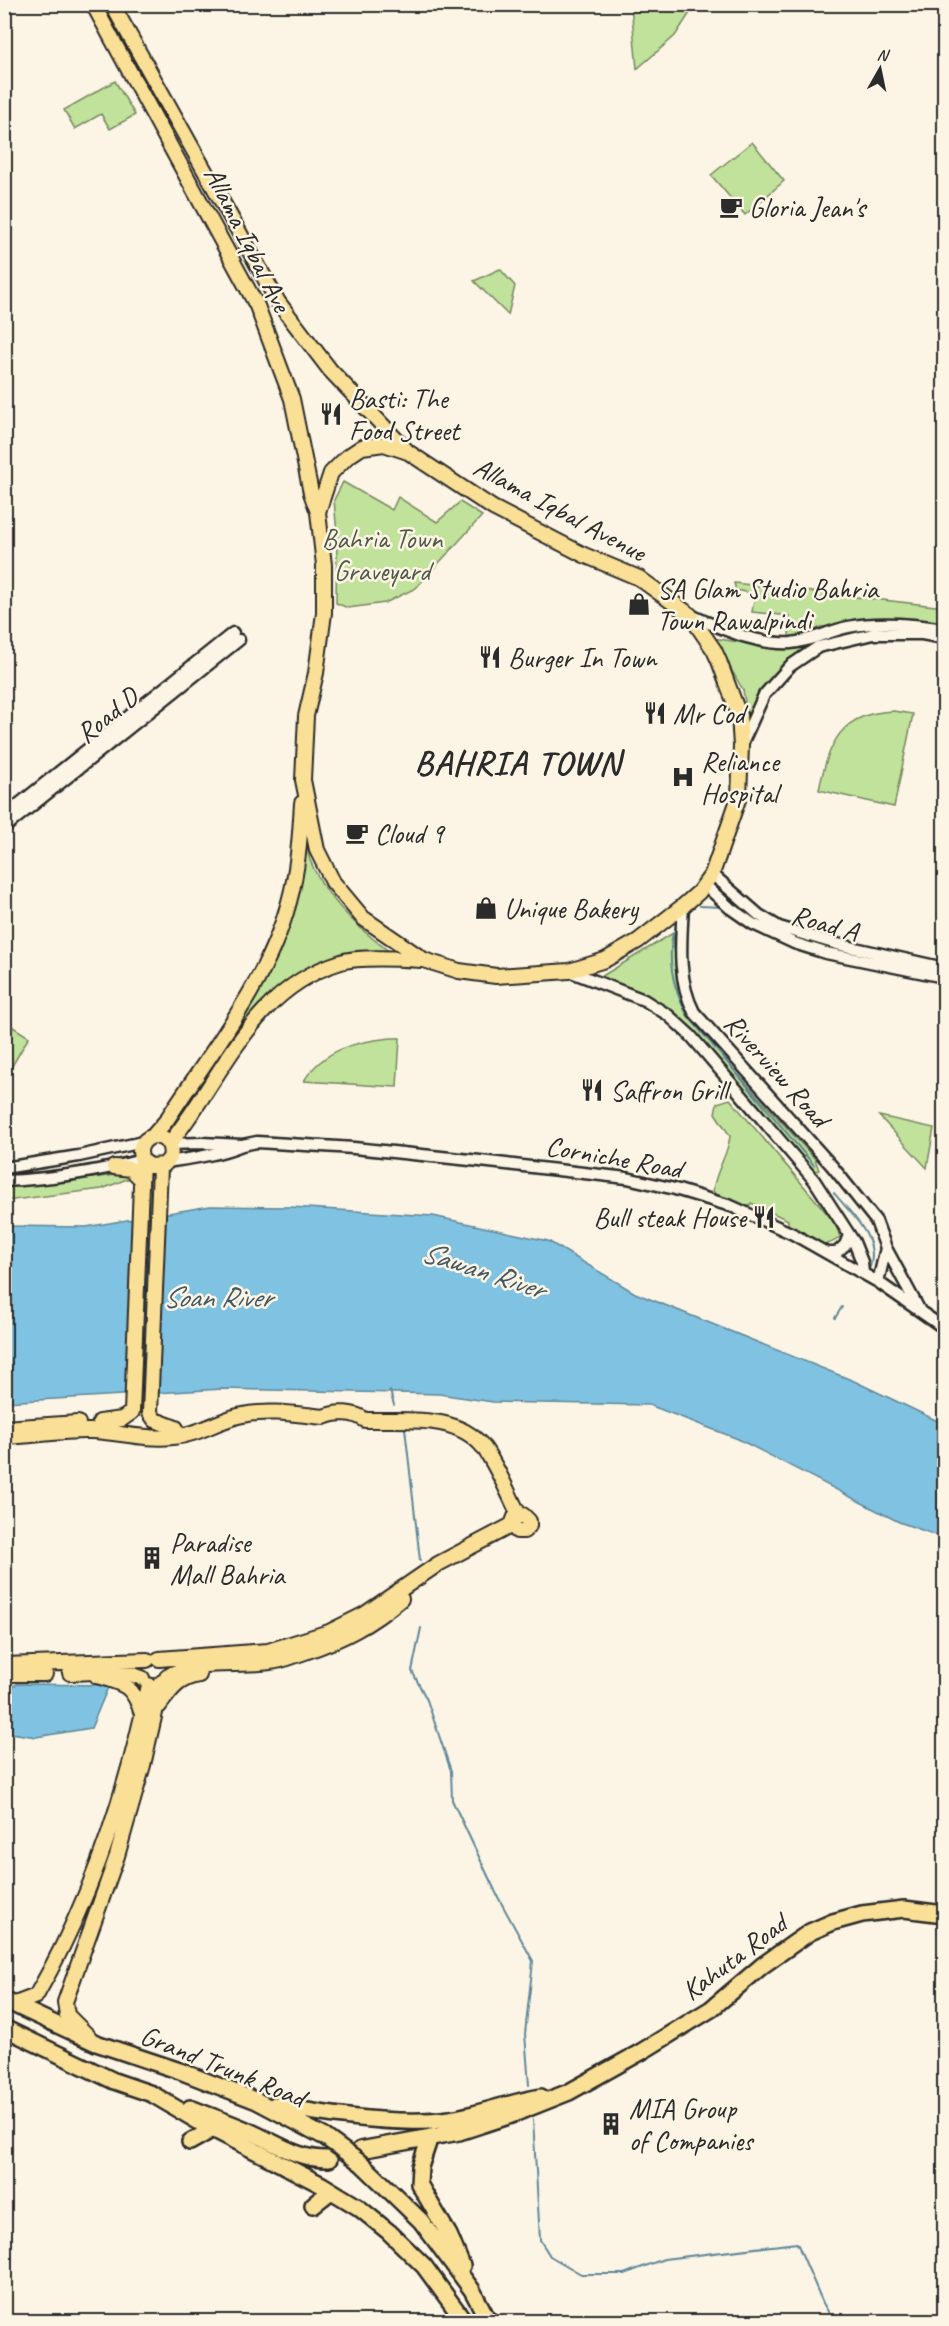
<svg xmlns="http://www.w3.org/2000/svg" width="949" height="2326" font-family="Caveat,sans-serif">
<style>
.green{fill:#c1e29a;stroke:#768662;stroke-width:1.5}
.water{fill:#80c2e1;stroke:#5e8698;stroke-width:1.5}
.lines{fill:none;stroke-linecap:round;stroke-linejoin:round}
.stream{stroke:#5e8698;stroke-width:2}
.minor-casing{stroke:#2b2b2b;stroke-width:15}
.major-casing{stroke:#2b2b2b;stroke-width:18}
.highway-casing{stroke:#2b2b2b;stroke-width:20}
.minor{stroke:#fcf5e5;stroke-width:10}
.major{stroke:#fadf96;stroke-width:14}
.highway{stroke:#fadf96;stroke-width:15}
.highway-bridge-casing{stroke:#2b2b2b;stroke-width:20;stroke-linecap:butt}
.highway-bridge{stroke:#fadf96;stroke-width:15}
.labels{text-anchor:middle;dominant-baseline:central;stroke-width:5;stroke-linejoin:round;paint-order:stroke}
.poi-label{font-size:28px;fill:#2b2b2b;stroke:#fcf5e5;text-anchor:start}
.street-label{font-size:28px;fill:#2b2b2b;stroke:#fcf5e5}
.park-label{font-size:28px;fill:#505947;stroke:#fcf5e5}
.water-label{font-size:30px;font-style:italic;fill:#445862;stroke:#fcf5e5}
.district-label{font-size:34px;font-weight:bold;letter-spacing:1.5px;fill:#2b2b2b;stroke:#fcf5e5}
</style>
<rect width="100%" height="100%" fill="#fcf5e5"/>
<filter id="ink" filterUnits="userSpaceOnUse"><feTurbulence type="fractalNoise" baseFrequency=".0167" numOctaves="2"/><feDisplacementMap in="SourceGraphic" scale="12" xChannelSelector="R" yChannelSelector="G"/><feConvolveMatrix kernelMatrix="1 2 1 2 8 2 1 2 1" color-interpolation-filters="sRGB"/></filter>
<g filter="url(#ink)">
<path class="green" d="M631,5H695L675,36L637,69Z
M115,81L135,115L110,129L101,114L75,129L64,110Z
M752,142L784,181L745,215L711,175Z
M500,269L515,286L508,315L474,281Z
M343,482L392,510L398,497L437,522L460,502L482,516L416,588L385,603L348,608L336,603L337,534L334,500Z
M734,583L944,607V625L919,621L820,627L808,636L789,638L790,616L752,612L755,594L736,590Z
M713,638L775,648L816,646L809,651L748,721L743,690Z
M893,711L913,714L894,807L819,790C829,743 840,713 893,711Z
M305,837C307,844 308,853 310,860C325,899 361,931 394,955L291,980L253,1012L226,1046L221,1043L257,989Z
M673,933L678,992L727,1062L815,1159L819,1170L814,1172L659,1005L599,978Z
M5,1022L29,1037L5,1078Z
M391,1038H400L397,1087L304,1081C323,1049 358,1041 391,1038Z
M730,1099L835,1223L840,1237C821,1254 807,1237 788,1226V1220L751,1203L748,1208L720,1197L713,1191C715,1171 728,1156 730,1136L715,1113L717,1103Z
M879,1116L934,1128L927,1168Z
M123,1174L132,1177L102,1189L5,1201V1186L46,1184Z"/>
<path class="water" d="M210,1206L291,1207L433,1216L548,1241L635,1293L854,1381L944,1424V1538L899,1522L738,1439L649,1405L493,1402L439,1394L223,1389L5,1402V1226L86,1227Z
M17,1684L109,1685L91,1728L36,1737L5,1732L4,1691Z"/>
<g class="lines">
<path class="stream" d="M700,906L723,907
M673,932C667,962 673,989 688,1016L814,1165
M793,936L804,941
M834,1193C850,1213 880,1238 870,1267
M835,1318L842,1307
M390,1391L394,1405
M405,1428L420,1560
M421,1628L412,1671L427,1700L451,1771L452,1800L498,1897L533,1961L525,2034L529,2085
M533,2119L540,2240L550,2256L581,2274H624L664,2259L797,2243L823,2303L834,2322"/>
<g class="minor-casing">
<path id="minor" d="M690,615C722,628 755,645 791,643C811,641 829,631 848,627C880,621 913,624 944,629
M742,744L764,695L790,666L818,647L873,634H922L944,638
M4,816L233,633
M4,828L239,640
M712,874L759,915L779,927L837,944L944,968
M705,885L730,908L753,924L794,943L826,953L944,977
M683,906C681,942 677,979 694,1012L832,1166L876,1221L886,1248L920,1311
M569,971L644,1000L668,1015L691,1036L814,1180L854,1242L862,1262L863,1273
M242,1145L257,1142L354,1148L480,1161L627,1178L675,1189L731,1206L793,1234L878,1282L944,1328
M167,1162C193,1158 217,1155 242,1145L202,1143L169,1144
M4,1168L79,1156L143,1142
M4,1181C52,1179 96,1172 142,1160
M829,1253H836L845,1245L849,1235
M878,1282L886,1248"/>
</g>
<g class="major-casing">
<path id="major" d="M93,4L257,306L292,399L311,493L318,512
M112,4L278,302L330,370L407,451
M384,444L408,452L493,508L584,555L639,578L690,615L714,650L719,661L739,715L741,746L739,797L712,874L699,892L683,906L638,941L605,960L569,971L496,976L459,971L424,960L363,918L333,882L317,850L303,780L306,716L316,673L324,613V565L318,512L331,473L347,457L362,447Z
M153,1136L166,1121C211,1051 267,984 289,902C298,870 300,836 302,803
M169,1144C223,1078 251,989 341,962C360,956 403,959 424,960
M114,1167L131,1169L140,1178
M160,1167L150,1413L155,1420L176,1428
M100,1422L122,1419L132,1412L142,1160C137,1149 142,1140 153,1136C166,1137 173,1145 170,1158L164,1165L150,1166L142,1160
M4,1428L78,1423
M4,1437C33,1436 63,1430 91,1431C119,1432 145,1440 173,1437C197,1435 215,1422 238,1416C266,1409 296,1414 324,1417C336,1411 355,1412 365,1420C404,1421 457,1413 484,1448C498,1468 508,1493 519,1515
M159,1659L268,1651L329,1632L365,1614L438,1564L512,1525L515,1517L523,1515L529,1521V1526L524,1531H517L512,1525
M4,1665L147,1660
M70,1673L122,1671L142,1678
M4,1674H45
M97,1676C125,1684 133,1685 142,1714
M167,1677C197,1658 236,1667 270,1662C283,1661 293,1656 305,1652C343,1639 370,1625 401,1599
M159,1706C171,1690 178,1678 199,1675
M15,2004L36,1996C92,1899 126,1794 149,1685
M89,2037L67,2015L65,2002L117,1856L143,1765L162,1682"/>
</g>
<g class="highway-casing">
<path id="highway" d="M4,2000L96,2043L180,2071L257,2101L325,2137
M4,2028L114,2081L152,2094L201,2123L322,2185L358,2207L389,2232L424,2266L465,2322
M275,2105C326,2115 398,2126 450,2119C481,2114 510,2102 541,2097
M190,2108C210,2116 231,2123 251,2132C278,2144 299,2160 329,2159
M430,2137L420,2167L419,2184L449,2235L462,2266
M190,2142L213,2129
M360,2150L459,2132L511,2115L569,2092L641,2052L711,2009L763,1965L810,1932L833,1922L862,1914L904,1909L944,1914
M362,2164L421,2221L472,2290L489,2322
M313,2205L331,2191"/>
</g>
<use href="#minor" class="minor"/>
<use href="#major" class="major"/>
<use href="#highway" class="highway"/>
<g class="highway-bridge-casing">
<path id="highway-bridge" d="M325,2137L362,2164"/>
</g>
<use href="#highway-bridge" class="highway-bridge"/>
</g>
</g>
<defs>
<g id="cafe-bare" transform="scale(1.8)"><path d="M-5.5-4.5H6V0H3Q3 3.5 0 3.5H-2.5Q-5.5 3.5-5.5 0ZM3-3.2v2h1.7v-2ZM-6 4.5H4V6H-6Z" fill="#2b2b2b" stroke="#fcf5e5" stroke-width="2.5" paint-order="stroke"/></g>
<g id="restaurant-bare" transform="scale(1.8)"><path d="M-5-6h1v4h1v-4h1v4h1v-4h1v5L-1.5 .5V6h-2V.5L-5-1ZM5-6V6H3V1.5H1.5Q1.5-4 5-6Z" fill="#2b2b2b" stroke="#fcf5e5" stroke-width="2.5" paint-order="stroke"/></g>
<g id="shop-bare" transform="scale(1.8)"><path d="M-5-2.5h2.3a2.7 3.5 0 0 1 5.4 0H5L5.5 6h-11ZM-1.5-2.5h3a1.5 2.3 0 0 0-3 0Z" fill="#2b2b2b" stroke="#fcf5e5" stroke-width="2.5" paint-order="stroke"/></g>
<g id="hospital-bare" transform="scale(1.8)"><path d="M-5-5h3v3.5h4V-5h3V5h-3V1.5h-4V5h-3Z" fill="#2b2b2b" stroke="#fcf5e5" stroke-width="2.5" paint-order="stroke"/></g>
<g id="building-bare" transform="scale(1.8)"><path d="M-4-6H4V6H1V3H-1V6H-4ZM-2.5-4.3h1.7v1.8h-1.7ZM.8-4.3h1.7v1.8H.8ZM-2.5-1h1.7V.8h-1.7ZM.8-1h1.7V.8H.8Z" fill="#2b2b2b" stroke="#fcf5e5" stroke-width="2.5" paint-order="stroke"/></g>
</defs>
<g fill-rule="evenodd">
<use href="#cafe-bare" x="731" y="207"/>
<use href="#restaurant-bare" x="331" y="414"/>
<use href="#shop-bare" x="639" y="604"/>
<use href="#restaurant-bare" x="490" y="657"/>
<use href="#restaurant-bare" x="655" y="713"/>
<use href="#hospital-bare" x="683" y="777"/>
<use href="#cafe-bare" x="357" y="833"/>
<use href="#shop-bare" x="486" y="908"/>
<use href="#restaurant-bare" x="592" y="1090"/>
<use href="#restaurant-bare" x="764" y="1217"/>
<use href="#building-bare" x="152" y="1558"/>
<use href="#building-bare" x="611" y="2124"/>
</g>
<g class="labels">
<g class="poi-label">
<text x="749" y="207">Gloria Jean's</text>
<text x="349" y="398">Basti: The<tspan x="349" dy="32">Food Street</tspan></text>
<text x="657" y="588">SA Glam Studio Bahria<tspan x="657" dy="32">Town Rawalpindi</tspan></text>
<text x="508" y="657">Burger In Town</text>
<text x="673" y="713">Mr Cod</text>
<text x="701" y="761">Reliance<tspan x="701" dy="32">Hospital</tspan></text>
<text x="375" y="833">Cloud 9</text>
<text x="504" y="908">Unique Bakery</text>
<text x="610" y="1090">Saffron Grill</text>
<text x="746" y="1217" text-anchor="end">Bull steak House</text>
<text x="170" y="1542">Paradise<tspan x="170" dy="32">Mall Bahria</tspan></text>
<text x="629" y="2108">MIA Group<tspan x="629" dy="32">of Companies</tspan></text>
</g>
<g class="street-label">
<text transform="translate(248 239) rotate(63)">Allama Iqbal Ave</text>
<text transform="translate(560 509) rotate(28)">Allama Iqbal Avenue</text>
<text transform="translate(107 715) rotate(-39)">Road D</text>
<text transform="translate(825 923) rotate(16)">Road A</text>
<text transform="translate(777 1070) rotate(48)">Riverview Road</text>
<text transform="translate(614 1157) rotate(10)">Corniche Road</text>
<text transform="translate(734 1957) rotate(-37)">Kahuta Road</text>
<text transform="translate(223 2066) rotate(22)">Grand Trunk Road</text>
</g>
<g class="park-label">
<text x="382" y="538">Bahria Town<tspan x="382" dy="32">Graveyard</tspan></text>
</g>
<g class="water-label">
<text transform="translate(483 1270) rotate(18)">Sawan River</text>
<text x="217" y="1297">Soan River</text>
</g>
<g class="district-label">
<text x="518" y="762">BAHRIA TOWN</text>
</g>
</g>
<rect width="949" height="2326" fill="none" stroke="#fcf5e5" stroke-width="24"/>
<rect x="12" y="12" width="925" height="2302" fill="none" stroke="#2b2b2b" stroke-width="2" filter="url(#ink)"/>
<g transform="translate(880 69) rotate(9)" stroke="#fcf5e5" stroke-width="4.5" paint-order="stroke">
<path d="M0-4.5L10 22L0 15L-10 22Z" fill="#2b2b2b"/>
<text y="-9" font-size="16" font-weight="bold" text-anchor="middle" fill="#2b2b2b">N</text>
</g>
</svg>
